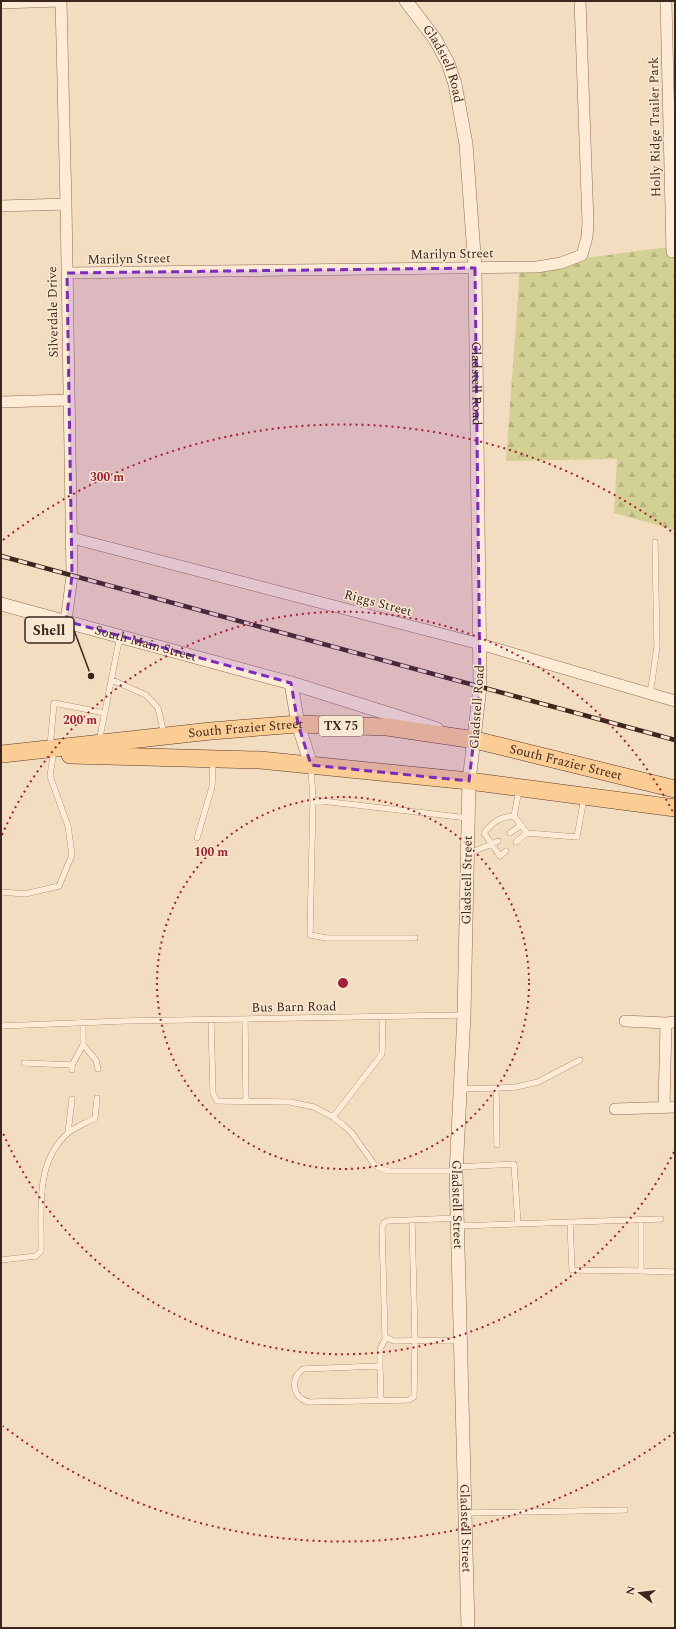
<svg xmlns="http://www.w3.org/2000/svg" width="676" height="1629" font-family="Spectral,serif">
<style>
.forest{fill:url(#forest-firs)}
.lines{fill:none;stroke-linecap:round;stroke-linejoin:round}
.service-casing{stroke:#8f6c56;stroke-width:6}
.minor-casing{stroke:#8f6c56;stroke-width:12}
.tertiary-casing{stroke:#8f6c56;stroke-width:14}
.primary-casing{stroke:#5c3b2a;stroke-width:18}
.service{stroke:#fdebd5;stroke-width:5.5}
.minor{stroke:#fdebd5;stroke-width:11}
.tertiary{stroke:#fdebd5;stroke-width:13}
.primary{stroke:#fbcd94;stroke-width:17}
.rail-casing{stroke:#3c271c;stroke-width:4.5}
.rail{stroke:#f9e8d1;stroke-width:3;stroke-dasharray:9;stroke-linecap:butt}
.marked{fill:#7b2cbf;fill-opacity:0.2;stroke:#7b2cbf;stroke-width:3;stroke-dasharray:8 5;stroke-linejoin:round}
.ring{fill:none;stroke:#a51e32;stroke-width:2;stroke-dasharray:2 4}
.labels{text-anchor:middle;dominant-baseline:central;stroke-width:3;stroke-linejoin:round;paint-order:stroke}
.shield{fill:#f9e8d1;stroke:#756152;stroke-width:1}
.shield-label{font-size:12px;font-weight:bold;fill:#3c271c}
.street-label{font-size:13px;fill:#3c271c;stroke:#f9e8d1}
.centre{fill:#a51e32;stroke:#f9e8d1;stroke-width:2}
.ring-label{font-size:12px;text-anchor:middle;font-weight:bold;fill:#a51e32;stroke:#f9e8d1;stroke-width:3;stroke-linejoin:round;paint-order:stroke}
.leader{fill:none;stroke:#3c271c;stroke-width:1.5}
.callout-dot{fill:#3c271c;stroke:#f9e8d1;stroke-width:1.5}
.callout{fill:#f9e8d1;stroke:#3c271c;stroke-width:1.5}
.callout-label{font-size:14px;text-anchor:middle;font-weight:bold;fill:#3c271c}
</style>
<defs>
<pattern id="forest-firs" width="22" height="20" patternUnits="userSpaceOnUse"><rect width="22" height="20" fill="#d2d193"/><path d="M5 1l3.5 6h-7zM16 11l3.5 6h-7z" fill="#b5b37e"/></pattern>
</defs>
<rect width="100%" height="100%" fill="#f3ddc0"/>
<path class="forest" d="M675,246V530L614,513L617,459L506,461L520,267Z"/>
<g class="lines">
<g class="service-casing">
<path id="service" d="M112,680L146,695L158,708L164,734
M650,694L657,647L655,542
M99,742L120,636
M50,747L54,703L105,713
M311,768L313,800L468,818
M519,790L514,816L527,833L577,837L584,798
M313,800L310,935L327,938H415
M510,833L521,825
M197,838L212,787L213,761
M516,842L527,833
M506,851L500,856L484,833C494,821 499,817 514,816
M467,854L492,844L498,841
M1,892L25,894L59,886L72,855L68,826L50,776L54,750
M245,1019L246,1102
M211,1020L213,1093L217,1101L290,1102L314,1107L333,1117L343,1125L351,1132L374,1164L379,1168L389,1171H456
M83,1022V1045L96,1060L98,1069
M1,1026L124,1021L464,1015
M24,1063L72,1065
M72,1070V1065L83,1045
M496,1088L516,1087L538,1082L580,1060
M460,1089L496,1088L497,1145
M333,1117L382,1054L383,1017
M68,1133L72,1099
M457,1167L514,1164L518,1223
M457,1218L387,1221L384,1223L382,1228L385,1337L394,1341L460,1340
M641,1220V1271L675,1272
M570,1222L572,1270L641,1271
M458,1226L661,1219
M1,1260L36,1256L41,1251C42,1211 34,1163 68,1133C75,1127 86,1123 95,1118L97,1098
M386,1338L380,1349V1366L303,1369C290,1379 292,1398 309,1402L409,1400L414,1397L415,1340L412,1220
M380,1366L381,1401
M465,1513L625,1510"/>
</g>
<g class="minor-casing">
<path id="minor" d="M61,1L66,204L72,576L66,621
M666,1L672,252
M1,3L61,1
M1,206L66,204
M67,273L537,267L561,263L582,255L587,237L588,223L580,1
M1,402L69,400
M72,538L480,644L675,701
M625,1021L666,1023L675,1022
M664,1107L666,1023
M615,1109L675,1107"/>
</g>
<g class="tertiary-casing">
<g id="tertiary">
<path id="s1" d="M406,1L435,39L448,63L455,84L466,144L475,268L480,687L469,781L464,1015L456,1173L468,1628"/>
<path id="s2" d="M1,604L291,683L298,724L311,765"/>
<path d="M291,683L437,729"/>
</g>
</g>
<g class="primary-casing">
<g id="primary">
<path id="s3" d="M2,754L211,731L298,724L387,727L475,740L675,789"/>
<path d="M70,755L260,760L469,781L675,808"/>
</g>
</g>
<use href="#service" class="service"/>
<use href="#minor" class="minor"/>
<use href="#tertiary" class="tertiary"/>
<use href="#primary" class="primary"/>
<g class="rail-casing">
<path id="rail" d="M1,556L675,740"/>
</g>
<use href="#rail" class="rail"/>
</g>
<path class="marked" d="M475,268L480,687L469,781L311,765L298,724L291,683L66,621L72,576L67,273Z"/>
<g class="ring">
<circle cx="343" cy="983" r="186"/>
<path d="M674 1152A372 372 0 0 1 2 1131M2 835A372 372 0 0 1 674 814"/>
<path d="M675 1432A558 558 0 0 1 3 1426M3 540A558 558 0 0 1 675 534"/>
</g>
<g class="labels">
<rect class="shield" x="319" y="716" width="44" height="20" rx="3"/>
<g class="shield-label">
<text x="341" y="726">TX 75</text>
</g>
<g class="street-label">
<text stroke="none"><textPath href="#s1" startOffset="74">Gladstell Road</textPath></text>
<text transform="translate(655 127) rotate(-91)">Holly Ridge Trailer Park</text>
<text transform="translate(452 254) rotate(-1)">Marilyn Street</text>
<text transform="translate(129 259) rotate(-1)">Marilyn Street</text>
<text transform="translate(53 312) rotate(-91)">Silverdale Drive</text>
<text stroke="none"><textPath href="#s1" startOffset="398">Gladstell Road</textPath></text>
<text transform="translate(378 603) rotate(15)">Riggs Street</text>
<text stroke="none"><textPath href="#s2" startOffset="150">South Main Street</textPath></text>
<text transform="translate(477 707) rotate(-86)">Gladstell Road</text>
<text stroke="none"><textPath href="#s3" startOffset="245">South Frazier Street</textPath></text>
<text stroke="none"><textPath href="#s3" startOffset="569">South Frazier Street</textPath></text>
<text transform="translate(467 880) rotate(-89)">Gladstell Street</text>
<text transform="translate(294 1007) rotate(-1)">Bus Barn Road</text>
<text stroke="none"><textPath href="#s1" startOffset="1220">Gladstell Street</textPath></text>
<text stroke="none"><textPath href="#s1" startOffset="1544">Gladstell Street</textPath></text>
</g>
</g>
<circle cx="343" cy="983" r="6" class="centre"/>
<g class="ring-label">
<text x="107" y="481">300 m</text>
<text x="80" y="724">200 m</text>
<text x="211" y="856">100 m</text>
</g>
<path class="leader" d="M91 676L74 630"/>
<circle class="callout-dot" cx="91" cy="676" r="4"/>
<rect class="callout" x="25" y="617" width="49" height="26" rx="4"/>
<g class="callout-label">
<text x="49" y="635">Shell</text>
</g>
<rect width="676" height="1629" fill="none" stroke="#3c271c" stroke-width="4"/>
<g transform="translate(640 1593) rotate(285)" stroke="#f9e8d1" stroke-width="3" paint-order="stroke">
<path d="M0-3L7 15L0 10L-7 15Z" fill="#3c271c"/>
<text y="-6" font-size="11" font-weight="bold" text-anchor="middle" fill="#3c271c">N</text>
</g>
</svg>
